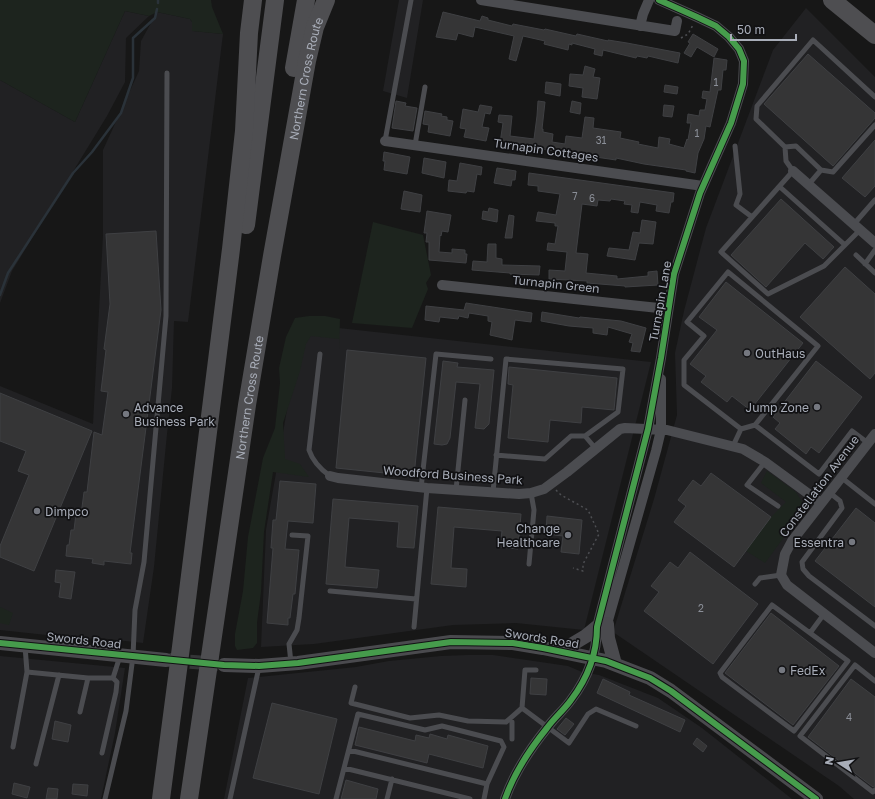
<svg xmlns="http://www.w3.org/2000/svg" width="875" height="799" font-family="'Golos Text',sans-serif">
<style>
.built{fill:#212123}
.green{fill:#1d241e}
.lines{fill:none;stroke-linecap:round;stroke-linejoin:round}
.stream{stroke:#2a3239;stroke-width:2.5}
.building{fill:#353536;stroke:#3f4043}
.secondary-tunnel{stroke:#343537;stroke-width:14;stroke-dasharray:14 7;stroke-linecap:butt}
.path{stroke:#4d4e52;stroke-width:1.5;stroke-dasharray:2 3;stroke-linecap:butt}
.lane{stroke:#4b4c50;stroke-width:5}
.street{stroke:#4b4c50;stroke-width:10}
.secondary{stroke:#4a4a4e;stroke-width:14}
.highway{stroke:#4e4e51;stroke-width:18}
.cycleway-casing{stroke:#111113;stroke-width:8}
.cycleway{stroke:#469c4c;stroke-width:6}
.poi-dot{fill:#757880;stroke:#111113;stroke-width:1.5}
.labels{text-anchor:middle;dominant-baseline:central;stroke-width:3.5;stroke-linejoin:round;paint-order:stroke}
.number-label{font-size:10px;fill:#8b8f98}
.street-label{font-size:12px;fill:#a8adb8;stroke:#111113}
.poi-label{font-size:12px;fill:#a8adb8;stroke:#111113;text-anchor:start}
</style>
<rect width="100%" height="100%" fill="#171717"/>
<path class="built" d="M399,0H423L407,98L383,91Z
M806,8L875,77V799H854L839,786L613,632L654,499L677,415L675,353L684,311L706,228L773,50Z
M125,11L149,16L126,38L125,82L107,116L12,271L0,303V80L75,122Z
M157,12L190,19L192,22L193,31L223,34L188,322L174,321L172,388L167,434L154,567L143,643L99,638L84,639L0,630V386L93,424L103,235V150L139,71L141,41Z
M302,324L651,362L584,630L516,623L453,625L314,644L261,647L266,530Z
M468,655H493L568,666L582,672L599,675L658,698L702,728L792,799H224L248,678L356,667L389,661L441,656Z
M0,656L125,668L115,733L101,799H0Z"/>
<path class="green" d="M0,0H157L158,2L159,0H211L212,7L223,34L192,31V22L190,19L157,12L149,16L125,11L75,122L0,80Z
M373,222L423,235L431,275L426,283L428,289L412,328L352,323Z
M309,316H325L340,319L339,349V339L311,336L306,344L300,371L283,423L285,459L300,464L309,477L273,472L264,532L261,592L257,623V643L253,648L237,650L235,646V634L243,591L248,537L263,458L275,428L280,383L279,368L286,337L295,318Z
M767,471L796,492L804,505L799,517L765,563L746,551L771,517L786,502L761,483Z
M0,607L13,613L9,625L0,623Z"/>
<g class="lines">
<path class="stream" d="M158,3V0
M0,295L8,273L73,173L92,152L121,113L133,78V38L155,18L157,9"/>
</g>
<path class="building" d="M443,12L480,21L482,16L488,18V20L512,26L513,24L544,30L545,29L576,36L577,34L608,41V40L627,43L680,53L678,63L648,56L647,58L637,56L636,58L603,50L602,56L594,54L595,49L572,43V45L569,44L568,50L544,44L545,41L523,36L516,61L509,59L514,36L475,27L473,37L458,33L456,40L436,37Z
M693,34L718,49L714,57L697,47L691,57L684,53L690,43L688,42Z
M808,54L875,113V118L833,166L764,104Z
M714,58L727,60L726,70H723L721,90H718L710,127L706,126L704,139L698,153L695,173L686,171V170L644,164L616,158V160L500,143L503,123L498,122L499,115L512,116L510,136L534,139L537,116L538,101L545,102L542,129H543V132L553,134L552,142L565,144L566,136L582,138L585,117L594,118L593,128L621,132L620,138L639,142L638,144L658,148L659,137L670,139L669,144L684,148L687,139L688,140L691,123H687L688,114L699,116L700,110H705L707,99L702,98L703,91L710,92Z
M585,66L595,69L593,77L600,78L597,99L582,97L583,88L569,86L570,74L583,75Z
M546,82L561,84L560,96L545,93Z
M665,85L678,87L677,94L664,92Z
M396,101L406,103L405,106L417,108L413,131L392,128Z
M572,101L581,103L580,114L570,112Z
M480,105L492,107L490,114L485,113L482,127L489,128L486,141L464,137L466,129L460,128L463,109L478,112Z
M664,105L674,106L672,117L663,116Z
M425,111L442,114L441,116L447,117V120L453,121L450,136L428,132L429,125L423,124Z
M875,140V186L865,197L842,178Z
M384,152L410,157L407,174L384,170L385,161H383Z
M424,158L446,162L444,178L422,173Z
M460,163L482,167L481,175L477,174L474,192L467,191L466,193L448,191L449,180L457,181Z
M497,168L516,171L515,180H512L511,186L494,183Z
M529,173L674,193L673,202H671L669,213L656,211L657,205L640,202L638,213L631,212L632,205L624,204L625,201L611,199L610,201L598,200L597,206L582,204L576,253L588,254L586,273L617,276V279L648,276V272L657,271L658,285L625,287V286L587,283V281L549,279V270L565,271L567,252L547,250L548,243L555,244L558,226H555V223L536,221L538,212L556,215L560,194L538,191V186L528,185Z
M404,191L422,195L420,212L401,209Z
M781,199L834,247L823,259L805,243L766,287L731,255Z
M489,208L498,210L497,222L482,219L483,211L488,212Z
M427,211L451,215L448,232L442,231L441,236L440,235L439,252L452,253V249L465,250V254H467L466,263L429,260V242H426L427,233H424Z
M509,215L514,216L512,238H505Z
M642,220L656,222L653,244L639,243L635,260L607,256L609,248L629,250L633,232L640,233Z
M156,231L161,310L130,553H132L131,564L104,561V565L92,563L93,559L66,556L67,545H69L71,530H74L76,514L81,515L84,492H87L94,432L102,435L108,392L101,391L106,350L104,349L110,304L106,234Z
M488,244H496V258L502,259V265L540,266L539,275L510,274V273L472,270L473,261L487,262Z
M845,267L875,294V373L870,379L800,317Z
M726,282L803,343L750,410L732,396L727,402L701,382L706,376L690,364L717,330L699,317Z
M466,303L532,313L531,322L515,320L512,340L490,335L492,322L488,321V316L469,313L468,318L459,316L458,319L440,317L439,322L425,320L426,306L464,310Z
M542,312L579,318L580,317L621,321L646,328L640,352L631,351L633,343L629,342L632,334L608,327L607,335L593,333V328L569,326L541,321Z
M347,350L426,358L414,476L336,468Z
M443,361L458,363L457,367L494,370L489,424L484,429L475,428L480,384L456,382L450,438L447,444L442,445L434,444Z
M816,361L862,397L819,453L811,447L806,454L775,429L780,423L773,417Z
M509,367L617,378L614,410L582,407L581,423L550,420L548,442L508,438L513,385L508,384Z
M0,393L92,431L34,571L0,557V546L29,475L18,471L26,451L0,441Z
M711,473L771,517L734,567L674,522L686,506L678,500L693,480L701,486Z
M280,481L316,484L313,523L288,521L285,549L299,550L295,594H293L290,618H288V625L267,623L273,548H271L273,520H276Z
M333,499L418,506L414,548L397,547L399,522L349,518L345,567L379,570L377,588L326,584Z
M438,507L521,514L518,549L500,547L502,531L454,527L451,568L467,569L466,587L431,584Z
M856,508L875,523V607L815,561Z
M547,516L582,520L579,554L561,552L563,536L546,534Z
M690,552L758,604L713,664L644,611L659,592L651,586L670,562L678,568Z
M56,570L75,572L71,599L59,597L61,583L55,582Z
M771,613L839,666L793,725L725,673Z
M531,678L547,679L546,695L530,694Z
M603,679L630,692L629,695L685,720L680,732L597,693Z
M851,679L875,697V786L873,787L808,737Z
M272,703L337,719L319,794L253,778Z
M566,718L574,724L565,735L557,729Z
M55,721L71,725L68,742L52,739Z
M359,727L415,741L416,735L429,738L430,734L447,739L448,735L488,746L483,768L429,754L427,763L355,745Z
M697,738L707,746L703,752L693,744Z
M346,780L378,789L376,799H341Z
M14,783L30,787L27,798L12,794Z
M73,784L88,785L87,796L72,794Z
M48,788L58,789L57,799H46Z"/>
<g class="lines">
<path class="secondary-tunnel" d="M169,660L218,664"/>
<path class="path" d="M681,38L688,34L693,25
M556,490L561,495L588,510L599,534L583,564V571L573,568"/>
<path class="lane" d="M385,141L411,0
M415,145L425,87
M735,146L740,194L736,205L752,217
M785,147L796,146L821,170
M809,184L821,170L833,172L875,125
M780,187L845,245
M854,224L875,200
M860,230L824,266L768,294L721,252L793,171L786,161L785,147L756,119L757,106L813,40L875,97
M856,255L875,273
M865,264L875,250
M320,354L309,450C313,462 320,469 330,476
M755,425L818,346L728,272L687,322L704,336L684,360V385L741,429L755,425L819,474L852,431L868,443
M585,436L596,449
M733,446L741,429
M765,462L747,485L778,506
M842,478L875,504
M421,488L436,354L491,359
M456,490L465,400
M493,492L506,359L623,369L618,412L585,436H571L545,459L496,455
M830,493L840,501L842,508L802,562L803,569L809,576L875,626
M529,564L534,510L531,493
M755,584L760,578L781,575
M330,591L416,599
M772,605L848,661L794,731L722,677L720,673Z
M414,627L427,488
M810,633L824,614
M25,646L27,672L88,678
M291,663L289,644L297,630L299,618L308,536L292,535
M875,681L855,665L800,736L873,792L875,790
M355,687L351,703L410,718L439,715L468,721L506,722L522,708L525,670H536
M522,708L569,743L588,714L596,709L636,726
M80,712L88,678H113L120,656
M510,719L512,722V739
M13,747L27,672
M349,750L487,784
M102,753L116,692L117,682L113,678
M36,764L59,675
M344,768L470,799
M105,799L126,711L133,656L135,610L144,562L166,316L167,73
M230,799L259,667
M336,799L358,714L425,730L442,726L501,741L504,747L487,784L484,799
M387,799L392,779"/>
<path class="street" d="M481,0L675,31L677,21
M640,26L643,14L649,0
M385,141L703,186
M793,171L875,243
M442,285L668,309
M875,434L792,541L785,554L781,575L787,585L875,653
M330,476L338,478L427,488L519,494L531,493L544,489L567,472L620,429L625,428L667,430L743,449L765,462L821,503
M604,629L607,624L656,451L661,430V379
M505,799C514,773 530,749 547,728C554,718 564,710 571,700C587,679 597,653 597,627L648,429L661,358L674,274L700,193L731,123L743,84L744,61L739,49L729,37L716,26L697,17L659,0"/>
<path class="secondary" d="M607,624L608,638L615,664
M0,643L166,660
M561,651L586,636L597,627
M224,665L259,666L298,663L451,642L513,643L543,648L606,661L650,678L671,691L816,799"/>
<g class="highway">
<path d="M832,0L875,35"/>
<path d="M294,68L306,0"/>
<path d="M246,225L275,0"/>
<path d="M161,799L181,647L231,249L244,131L249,33L253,0"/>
<path id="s1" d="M189,799L247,405L272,256L307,61L315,27L326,0"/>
</g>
<g class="cycleway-casing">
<path id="cycleway" d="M0,643L224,665L259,666L298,663L451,642L513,643L543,648L606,661L650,678L671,691L816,799
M505,799C514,773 530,749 547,728C554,718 564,710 571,700C587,679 597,653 597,627L648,429L661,358L674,274L700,193L731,123L743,84L744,61L739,49L729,37L716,26L697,17L659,0"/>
</g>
<use href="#cycleway" class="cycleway"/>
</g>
<g class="poi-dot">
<circle cx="747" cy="353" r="4"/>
<circle cx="817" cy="407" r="4"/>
<circle cx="126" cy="414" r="4"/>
<circle cx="37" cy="511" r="4"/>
<circle cx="568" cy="535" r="4"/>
<circle cx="852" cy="542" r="4"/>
<circle cx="782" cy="670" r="4"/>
</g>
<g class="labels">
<g class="number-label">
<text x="716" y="82">1</text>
<text x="697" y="133">1</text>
<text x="601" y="140">31</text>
<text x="575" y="196">7</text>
<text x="592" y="198">6</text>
<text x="701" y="608">2</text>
<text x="849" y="717">4</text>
</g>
<g class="street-label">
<text stroke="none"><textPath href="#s1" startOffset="730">Northern Cross Route</textPath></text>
<text transform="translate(546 150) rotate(8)">Turnapin Cottages</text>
<text transform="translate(556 284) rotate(6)">Turnapin Green</text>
<text transform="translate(660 301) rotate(-80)">Turnapin Lane</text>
<text stroke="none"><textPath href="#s1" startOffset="406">Northern Cross Route</textPath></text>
<text transform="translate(453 475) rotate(4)">Woodford Business Park</text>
<text transform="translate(819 486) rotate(-53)">Constellation Avenue</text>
<text transform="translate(542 638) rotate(9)">Swords Road</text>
<text transform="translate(84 640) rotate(6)">Swords Road</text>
</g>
<g class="poi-label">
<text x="755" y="353">OutHaus</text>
<text x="134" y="407">Advance<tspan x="134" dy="14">Business Park</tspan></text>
<text x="809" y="407" text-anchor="end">Jump Zone</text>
<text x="45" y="511">Dimpco</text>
<text x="560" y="528" text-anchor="end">Change<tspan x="560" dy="14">Healthcare</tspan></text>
<text x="844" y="542" text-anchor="end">Essentra</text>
<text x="790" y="670">FedEx</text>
</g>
</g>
<g transform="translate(839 763) rotate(282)" stroke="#111113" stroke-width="3" paint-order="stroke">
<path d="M0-3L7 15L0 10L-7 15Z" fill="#a8adb8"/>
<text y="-6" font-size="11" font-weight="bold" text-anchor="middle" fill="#a8adb8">N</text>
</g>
<path d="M731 34v6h65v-6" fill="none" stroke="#a8adb8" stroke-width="2"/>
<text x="737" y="34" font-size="12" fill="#a8adb8" stroke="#111113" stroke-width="3" paint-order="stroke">50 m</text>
</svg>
